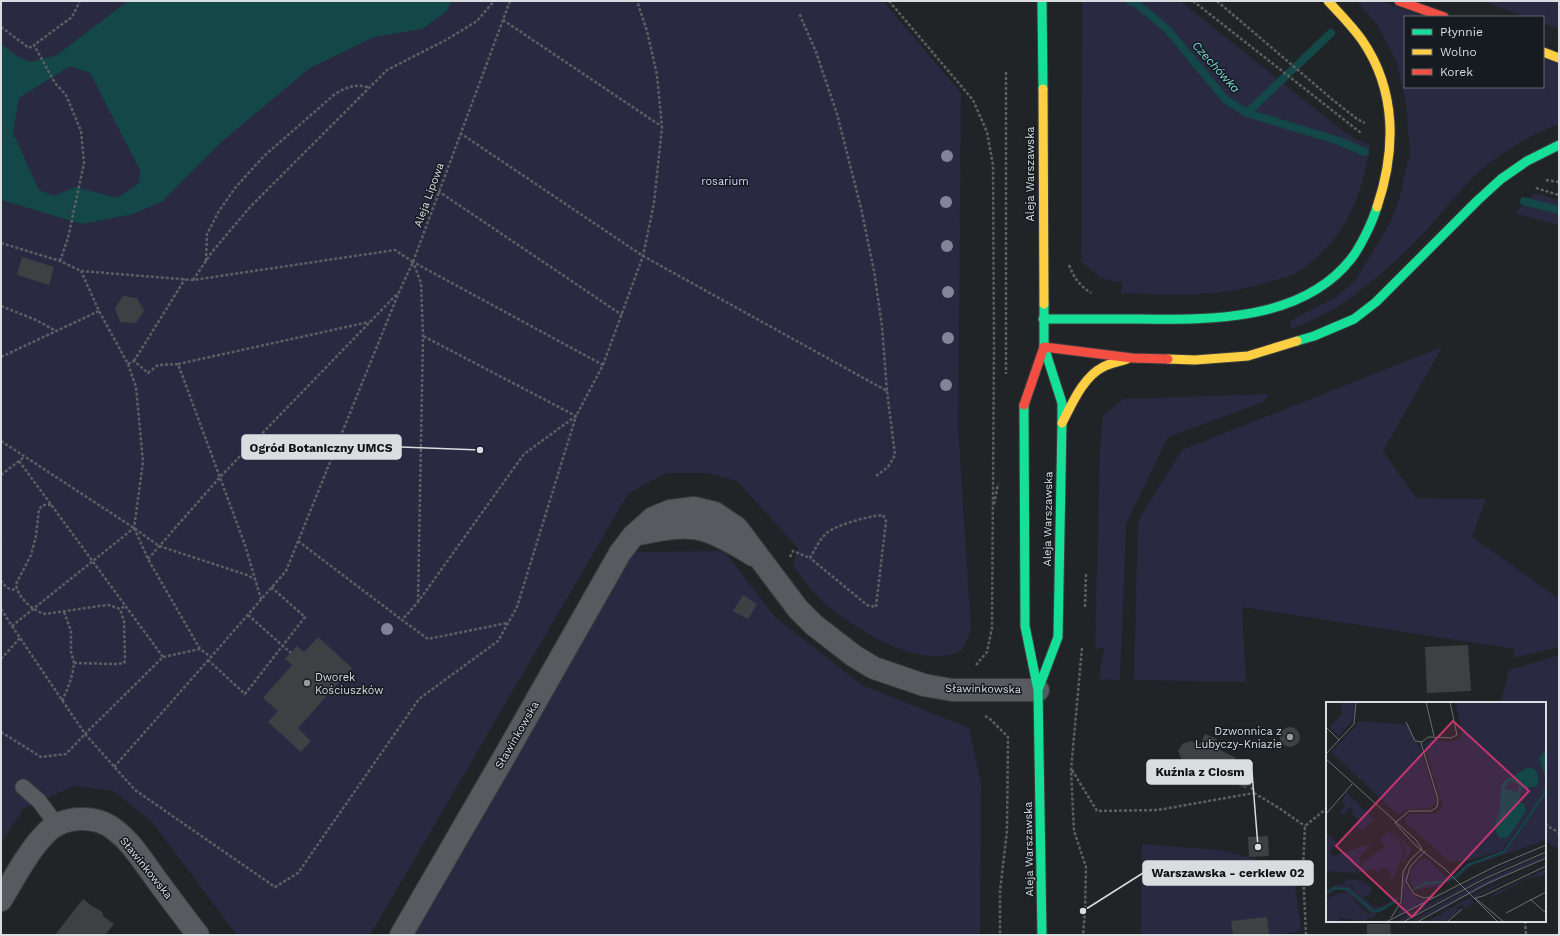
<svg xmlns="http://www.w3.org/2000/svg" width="1560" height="936" font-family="'Work Sans',sans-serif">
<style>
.green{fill:#292942}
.water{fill:#134748;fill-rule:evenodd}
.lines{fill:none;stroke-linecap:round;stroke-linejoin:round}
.stream{stroke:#134748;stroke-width:8}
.building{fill:#3e4143}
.lane-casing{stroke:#3b3e3f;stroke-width:17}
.street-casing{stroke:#3b3e3f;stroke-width:24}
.fast-casing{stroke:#3b3e3f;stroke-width:11}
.slow-casing{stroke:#3b3e3f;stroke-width:11}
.jam-casing{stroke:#3b3e3f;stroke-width:11}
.path{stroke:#5c6062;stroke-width:2.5;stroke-dasharray:3 2;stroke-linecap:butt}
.lane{stroke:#575a5e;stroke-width:15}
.street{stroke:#575a5e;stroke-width:22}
.fast{stroke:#16e098;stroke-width:9}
.slow{stroke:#ffcf43;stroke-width:9}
.jam{stroke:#f24e42;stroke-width:9}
.tree{fill:#82849a}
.poi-dot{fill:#989c9f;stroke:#151b20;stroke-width:1.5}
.labels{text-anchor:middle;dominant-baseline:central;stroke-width:3;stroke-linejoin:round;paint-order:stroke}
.street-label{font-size:11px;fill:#d8dde0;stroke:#151b20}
.park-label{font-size:11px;fill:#d1d3f9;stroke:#151b20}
.poi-label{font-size:11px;fill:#d8dde0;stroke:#151b20;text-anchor:start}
.water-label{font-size:12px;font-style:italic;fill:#79d3d3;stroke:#151b20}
.inset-river{fill:none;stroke:#134748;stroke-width:2}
.inset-road{fill:none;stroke:#6a6e70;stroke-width:1}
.view{fill:#c5366f;fill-opacity:0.15;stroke:#c5366f;stroke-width:2}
.inset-edge{fill:none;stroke:#d8dde0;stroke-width:2}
.leader{fill:none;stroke:#d8dde0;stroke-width:1.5}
.callout-dot{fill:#d8dde0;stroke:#151b20;stroke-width:1.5}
.callout{fill:#d8dde0;stroke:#d8dde0;stroke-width:1.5}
.callout-label{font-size:12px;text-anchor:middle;font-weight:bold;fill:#111}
</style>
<rect width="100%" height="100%" fill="#212426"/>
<path class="green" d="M1,1H883L961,93L958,426L971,629C968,637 966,646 960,651C956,654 948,655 943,656C906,660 857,629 829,607C815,596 804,580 793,566L798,548L737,481L709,473H666L628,494L370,935H237L152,822L114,791L74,786L24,808L1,843Z
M1082,1H1180L1340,129L1357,140L1370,145C1363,190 1349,232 1312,261C1307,265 1303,270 1298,272C1291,276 1282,278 1275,280C1225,298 1173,295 1121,293L1122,283L1101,278L1081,262Z
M1357,1H1380L1426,17H1405V87H1543V58L1559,63V124C1534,133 1503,151 1483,168C1458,190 1438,219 1415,242C1394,263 1370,284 1346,301C1329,313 1310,321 1291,329L1290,321L1336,297L1355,281L1389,225L1400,197L1410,152L1406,103L1397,63L1378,26Z
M1482,1H1554L1559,3V29L1543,23V17H1526Z
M1534,193L1559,200V225L1515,213Z
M1442,347L1383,451L1416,498L1486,499L1472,537L1559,599V647L1513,658L1514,649L1242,607L1246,682L1134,680L1138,521L1182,450Z
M1270,394L1263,402L1168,437L1126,524L1120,680L1099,679L1104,648L1095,649L1100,451L1103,416L1123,399Z
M724,551L775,617L862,685L969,728L981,784L980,935H413L632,552Z
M1559,655V849L1545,841V703H1500L1509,670Z
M1142,844L1219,850L1293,869L1301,930L1281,935H1141Z"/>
<path class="water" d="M128,1H451L447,11L422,29L374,37L310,68L219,144L163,201L133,214L82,224L1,200V44L18,57L31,62L57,55ZM70,66L90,73L140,170L139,183L118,198L75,187L54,196L39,190L13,133L19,98Z"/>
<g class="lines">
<path class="stream" d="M1130,1L1137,4L1167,29L1226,100L1247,113L1339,141L1365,152
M1247,113L1331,33
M1524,201L1559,210"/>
</g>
<path class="building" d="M22,257L54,267L49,285L17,275Z
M123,296L137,298L144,311L136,323L120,322L115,308Z
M743,595L757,604L748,619L733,611Z
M318,637L352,668L298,728L311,741L301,752L268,722L278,711L263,698L292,665L285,659L297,646L304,652Z
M1468,645L1471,691L1427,693L1425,647Z
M1280 737a10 10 0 1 1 20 0a10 10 0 1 1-20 0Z
M1205,734L1217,739L1214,747L1236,758L1232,765L1253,775L1246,789L1224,777L1221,784L1199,772L1194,779L1185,774L1188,763L1182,760L1178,751L1182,744L1191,741L1200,744Z
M1268,836L1269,856L1249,857L1248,837Z
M83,899L93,907L98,909L103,913V916L114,924L105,935H55Z
M1267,917L1269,935H1233L1231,921Z
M1367,924H1390L1391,935H1367Z"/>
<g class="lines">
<g class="lane-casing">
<path id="lane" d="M23,787L39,801L57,825"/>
</g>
<g class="street-casing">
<path id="street" d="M638,534C658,530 684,524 703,530C721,535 738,546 753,555
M1,900C15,877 28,851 47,832C65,815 97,815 115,830C130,841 140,857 151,872C166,893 182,914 198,935
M401,935L507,752L620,553L633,536L653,518L670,511L694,508L715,513L737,528L798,609L814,625L854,656L874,668L924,685L952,690H1038"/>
</g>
<g class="fast-casing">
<path id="fast" d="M1042,1L1043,89
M1043,319C1075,319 1108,319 1140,319C1211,320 1302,321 1351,259C1361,246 1372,223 1377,207
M1297,341L1314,336L1354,319L1376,302L1477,201L1501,179L1527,161L1559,145
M1024,405L1025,626L1038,690L1042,935
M1038,690L1058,637L1062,423V403L1044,347V304"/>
</g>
<g class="slow-casing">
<path id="slow" d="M1328,1C1340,14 1352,26 1362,40C1397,91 1396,151 1377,207
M1543,52L1559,58
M1043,89L1044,304
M1168,359L1195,360L1248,356L1297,341
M1062,423C1072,404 1083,377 1103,367C1110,363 1119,362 1127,359"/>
</g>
<g class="jam-casing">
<path id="jam" d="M1399,1L1444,17
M1044,347L1132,358L1168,359
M1024,405L1044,347"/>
</g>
<path class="path" d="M889,1L973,100L987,132L993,165L994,348L992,628L987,652L976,665
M1193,1L1361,133
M1217,1L1333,100L1357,119L1365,123
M503,20L661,126
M1,27L29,48L34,45
M1006,72V374
M460,133L643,256L887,391L882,326L874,271L861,208L837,114L816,52L799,13
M1546,180L1559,182
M1536,188L1559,195
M438,191L622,315
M1,243L60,261L81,271L193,280L395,250L413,262
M60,261L68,238L84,163L81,131L66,95L55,83L34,45L72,17L80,1
M206,261L207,234L219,211L235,188L264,156L335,94C347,87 356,83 370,88
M1069,265C1074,278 1080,286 1091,293
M193,280L212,252L250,207L387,70L446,40L477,21L494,1
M1,306L36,320L56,331
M1,357L99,311
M134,361L185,279
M128,364L134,361L148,373L158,365L178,364L245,545L261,599
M178,364L369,322
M603,365L643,256L654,203L662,127L657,75L647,31L637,1
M1,441L134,528L159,546L247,575L256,580
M19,461L163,657
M1,475L24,457
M876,476L888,467L895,455L887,391
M994,504L998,484
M51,505H43L39,509L36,536L31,555L16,584C17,597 33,611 45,614L99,606L109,605L120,609L125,606
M134,528L148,559L200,649
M298,541L402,620
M1,542V543
M790,557L793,551L810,558C815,550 820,538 828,532C839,524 869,516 883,515L886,521L876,607L867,605L810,558
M148,559L220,477L398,293
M1,580C5,587 9,591 17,589
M418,602L423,336L421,283L413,262L603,365L576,416L524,454L418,602L402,620L428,639L507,623
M1085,607L1086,572
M1,609L12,626L134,528L143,462L136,387L128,364L99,311L81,271
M64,612L71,631V651L74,663
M248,615L291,653
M12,626L85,734L163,657L200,649L211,657L286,571L399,292L413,262L510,1
M1082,648L1071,770L1074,831L1086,867L1085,911L1083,935
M1,659L20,638
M208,660L245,694L305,617L271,587
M62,701C68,688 73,676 74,663L117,664L124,663L125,660L124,621L120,609
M985,716L990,719L1008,737L1007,831L1000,891V935
M1,732L41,757L66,754L85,734L135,790L275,887L298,873L419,699L498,641L517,607L576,416L423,336
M114,767L211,657
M1072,770L1097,811L1158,810L1254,793L1249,783
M1254,793L1279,808L1305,826
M1545,824L1559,833
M1525,921L1526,935
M1306,935L1303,869L1305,826L1327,808"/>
<use href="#lane" class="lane"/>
<use href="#street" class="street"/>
<use href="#fast" class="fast"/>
<use href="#slow" class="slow"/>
<use href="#jam" class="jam"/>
</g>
<g class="tree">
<circle cx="947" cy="156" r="6"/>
<circle cx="946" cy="202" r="6"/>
<circle cx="947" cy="246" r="6"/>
<circle cx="948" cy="292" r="6"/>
<circle cx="948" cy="338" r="6"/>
<circle cx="946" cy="385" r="6"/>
<circle cx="387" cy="629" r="6"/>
</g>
<g class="poi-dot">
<circle cx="307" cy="683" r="4"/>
<circle cx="1290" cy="737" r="4"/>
</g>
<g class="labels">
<g class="street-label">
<text transform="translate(1030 174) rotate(-90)">Aleja Warszawska</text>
<text transform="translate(429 195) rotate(-70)">Aleja Lipowa</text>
<text transform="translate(1048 519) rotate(-89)">Aleja Warszawska</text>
<text transform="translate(983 689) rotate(1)">Sławinkowska</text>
<text transform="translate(517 735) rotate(-60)">Sławinkowska</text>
<text transform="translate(1029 849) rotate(-91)">Aleja Warszawska</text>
<text transform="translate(146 868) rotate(51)">Sławinkowska</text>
</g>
<g class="park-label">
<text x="725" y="181">rosarium</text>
</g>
<g class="poi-label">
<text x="315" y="677">Dworek<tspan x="315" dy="13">Kościuszków</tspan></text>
<text x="1282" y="731" text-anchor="end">Dzwonnica z<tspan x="1282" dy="13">Lubyczy-Kniazie</tspan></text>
</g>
<g class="water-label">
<text transform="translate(1216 67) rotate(48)">Czechówka</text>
</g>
</g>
<g transform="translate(1326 702)">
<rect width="220" height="220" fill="#212426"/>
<path d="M14,0H28L29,7L26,19L13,34L4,25L16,12ZM129,0H220V138L145,164L134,174L114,184L88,188L83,177L85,169L95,157L100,156L122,177L132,172L140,162L178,148L214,96L177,148L137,160L123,159L79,120L80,115L86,112H109L115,107L116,102L98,42L104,38L125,40L134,36L136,30ZM31,19L83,23L91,43L94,44L111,99L104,106L83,107L71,112L5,50L30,24ZM20,90L49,118L36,128L30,124L33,118L25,111L28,107L24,105L17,113L14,109L19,104L16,100ZM65,127L86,147L76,162L80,150L76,140L64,128ZM63,129L75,142L78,151L66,179L62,167L56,166L51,171L49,167L31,171L36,161L60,144L54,138ZM0,131L11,141L3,151L8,154L47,141L33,156L35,160L30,171L0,169ZM220,146L166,171L75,220H69L172,166ZM220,152V154L88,220H83L158,179ZM220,160L144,197L148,201L139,207L136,202L132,205V209L119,220H100L152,191ZM220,167V173L201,177L165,196L167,192ZM80,169V184L85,191L93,197L102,198L70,216L77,200V179ZM20,177L36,179L46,186L44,192L36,196L26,184L18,182ZM12,182L25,185L48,205H55L72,195V198L55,210L46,212L17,188H10L0,195V188ZM16,190L22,192L40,211L51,213L38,219L14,216L12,220H0V197Z" fill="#292942"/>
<path d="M220,47V73L219,74L213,56ZM203,65L210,68L213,78L211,84L195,87L193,100L198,102L200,109L182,135L173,136L168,124L174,109L175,84L178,79ZM184,78L193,83L192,90L178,87Z" fill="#134748" fill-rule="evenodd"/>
<path class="inset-river" d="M129,175L142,163L178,150L219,91L220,83M88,187L100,181L117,180L127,176M0,191L8,186L22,187L48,210L59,206L72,197"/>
<path class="inset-road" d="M100,0L108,34M80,20L89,39L96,40M0,25L13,38M0,52L28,22L30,0M0,57L90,138L96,147M0,112L26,82M69,121L83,109H105L111,105L112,97L95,41L102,35L125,36L131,33L124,0M69,121L89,143L119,167L172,220M99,149L84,165L80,179L88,192L98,196L107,195M149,196L178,220M149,196L157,194L220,164M204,197L220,211M180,211L220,190M65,216L75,200L77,170L84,158L96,147M60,220L170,164L220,143M77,220L160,176L220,150M91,220L162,181L220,156M121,220L136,207"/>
<path class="view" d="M127,19L203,89L86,215L10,144Z"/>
<rect width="220" height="220" class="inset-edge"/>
</g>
<path class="leader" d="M480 450L401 447M1258 847L1252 772M1083 911L1143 873"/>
<g class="callout-dot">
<circle cx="480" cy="450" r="4"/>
<circle cx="1258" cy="847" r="4"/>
<circle cx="1083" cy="911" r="4"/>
</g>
<g class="callout">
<rect x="242" y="435" width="159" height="24" rx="4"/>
<rect x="1147" y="760" width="105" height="24" rx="4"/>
<rect x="1143" y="861" width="170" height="24" rx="4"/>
</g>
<g class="callout-label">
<text x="321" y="452">Ogród Botaniczny UMCS</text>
<text x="1200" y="776">Kuźnia z Ciosm</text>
<text x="1228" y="877">Warszawska - cerkiew 02</text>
</g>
<rect width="1560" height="936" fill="none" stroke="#d8dde0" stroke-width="4"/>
<rect x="1404" y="16" width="140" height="72" fill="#151b20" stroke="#63696d"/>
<rect x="1412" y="29" width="20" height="6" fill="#16e098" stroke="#63696d"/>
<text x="1440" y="36" font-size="12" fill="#d8dde0">Płynnie</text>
<rect x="1412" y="49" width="20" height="6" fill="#ffcf43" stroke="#63696d"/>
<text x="1440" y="56" font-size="12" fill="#d8dde0">Wolno</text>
<rect x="1412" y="69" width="20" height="6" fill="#f24e42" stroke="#63696d"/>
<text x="1440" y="76" font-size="12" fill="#d8dde0">Korek</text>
</svg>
